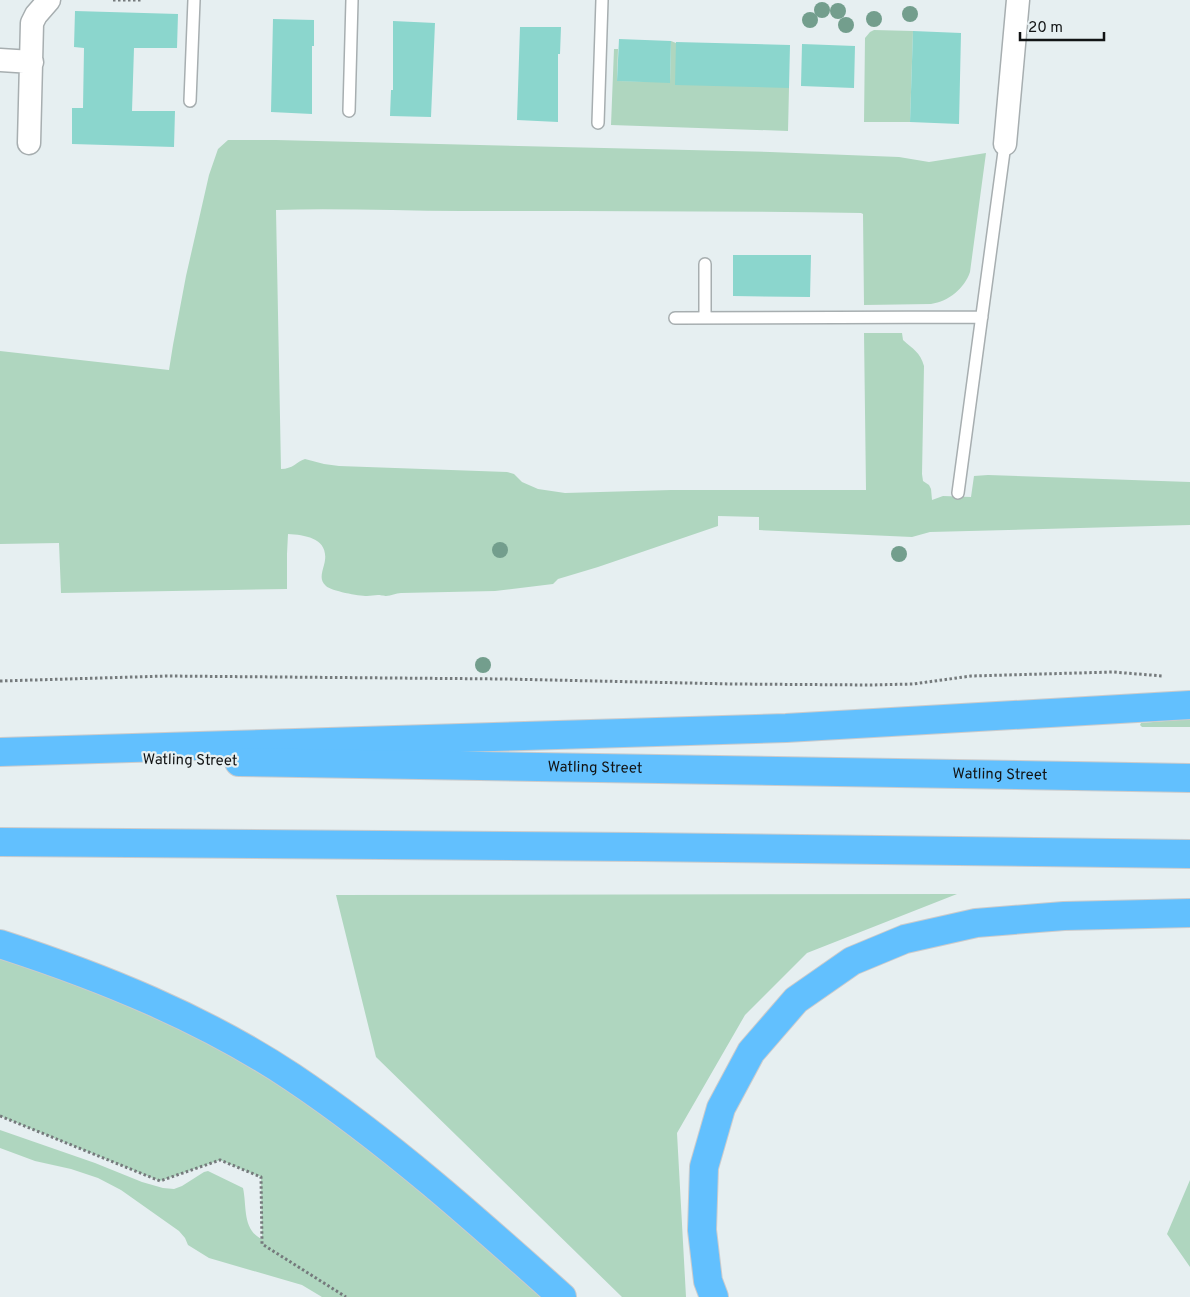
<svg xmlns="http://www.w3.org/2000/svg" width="1190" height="1297" font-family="Overpass,sans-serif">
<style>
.green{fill:#afd6bf}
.building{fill:#8bd6cd}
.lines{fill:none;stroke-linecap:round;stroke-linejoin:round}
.lane-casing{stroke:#a7aeb0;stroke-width:14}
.street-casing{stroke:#a7aeb0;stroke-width:25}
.highway-casing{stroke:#cbcbcc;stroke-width:30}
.path{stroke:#757a7c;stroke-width:3;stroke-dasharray:2.5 2.5;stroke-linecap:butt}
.lane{stroke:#fff;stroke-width:11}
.street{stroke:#fff;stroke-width:22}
.highway{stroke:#62c0fe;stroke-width:28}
.tree{fill:#739e8d}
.labels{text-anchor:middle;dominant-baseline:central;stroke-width:4.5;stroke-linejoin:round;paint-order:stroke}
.street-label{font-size:15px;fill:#121415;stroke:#e6eff1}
</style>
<rect width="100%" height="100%" fill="#e6eff1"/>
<path class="green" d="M874,30L913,31L910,122H864L865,38L870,32Z
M671,41L789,88L788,131L611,125L614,49H618L617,81L670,82Z
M228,140H276L770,152L899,157L929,162L986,153L970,272C964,289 949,301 931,304L864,305L863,214L861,213C728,211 595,211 462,211C400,211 338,208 276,210L281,469C293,469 296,462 305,459L324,464L339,466L507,472L514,474L522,482L538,489L565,493L671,490H866L864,333H902L903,340C913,349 920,352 924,366L922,474L923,481L929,485L931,489L932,500L943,496L971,497L974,476L988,475L1190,482V525L930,532L912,537L759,530V517L718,516V526L598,567L558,579L553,584L495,591L401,593C396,593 391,596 386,596C385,596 379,595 378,595C374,595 371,596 367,596C359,596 331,591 326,586C319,580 322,573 324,565C331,539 307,535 288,534L287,554V589L61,593L59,543L0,544V351L169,370L173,345L186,276L209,175L218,149Z
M1190,719V727H1142L1140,725L1141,723Z
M957,894L807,953L745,1015L677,1133L686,1297H622L376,1057L336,895Z
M0,956L93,989L169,1022L231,1054L291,1091L406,1175L542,1297H322L302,1285L209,1258L188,1245L185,1238L179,1231L121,1190L98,1178L71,1169L35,1161L0,1148V1130L95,1163L142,1182L163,1188L174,1189L182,1186L204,1172L208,1171L243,1188C247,1206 242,1230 262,1239L261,1177L220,1160L160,1181L0,1116Z
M1190,1180V1267L1167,1234Z"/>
<path class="building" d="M75,11L178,14L177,48H134L132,111H175L174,147L72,144V108H83L84,48L74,47Z
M273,19L314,20V46H312V114L271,112Z
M393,21L435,23L431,117L390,116L391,90H393Z
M520,27H561L560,54H558V122L517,120Z
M913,31L961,33L959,124L910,122Z
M619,39L671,41L670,83L617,81Z
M676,42L790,45L789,88L675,85Z
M802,44L855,46L854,88L801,86Z
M733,255H811L810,297L733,296Z"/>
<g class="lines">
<g class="lane-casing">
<path id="lane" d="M190,101L194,0
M349,111L352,0
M598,123L602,0
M705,264V318
M675,318L982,317
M958,493L1005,144"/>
</g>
<g class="street-casing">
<path id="street" d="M0,60L32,62
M29,143L32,23L36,15L49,0
M1005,144L1018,0"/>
</g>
<g class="highway-casing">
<g id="highway">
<path d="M0,752L786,728L1190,705"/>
<path id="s1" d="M239,762L1190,778"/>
<path d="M0,842L638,847L1190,854"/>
<path d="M0,944C102,977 203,1018 292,1077C389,1142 476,1220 562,1297"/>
<path d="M714,1297L708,1281L702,1230L704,1167L721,1108L751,1052L796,1000L852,961L905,939L976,923L1064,916L1190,913"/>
</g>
</g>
<path class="path" d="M113,0H143
M0,681L167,676L505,679L733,684L870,685L913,684L971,676L1113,672L1163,676
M0,1116L160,1181L220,1160L261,1177L262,1244L346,1297"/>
<use href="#lane" class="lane"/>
<use href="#street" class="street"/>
<use href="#highway" class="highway"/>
</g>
<g class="tree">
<circle cx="822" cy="10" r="8"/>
<circle cx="838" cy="11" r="8"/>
<circle cx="910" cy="14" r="8"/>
<circle cx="874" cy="19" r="8"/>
<circle cx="810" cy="20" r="8"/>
<circle cx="846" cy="25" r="8"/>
<circle cx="500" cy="550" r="8"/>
<circle cx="899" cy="554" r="8"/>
<circle cx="483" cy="665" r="8"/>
</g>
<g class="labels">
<g class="street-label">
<text transform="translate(190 761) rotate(1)">Watling Street</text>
<text stroke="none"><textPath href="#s1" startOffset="356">Watling Street</textPath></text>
<text stroke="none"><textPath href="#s1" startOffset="761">Watling Street</textPath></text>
</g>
</g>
<path d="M1020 32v8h84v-8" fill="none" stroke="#121415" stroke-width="2.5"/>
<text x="1028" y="32" font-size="15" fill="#121415" stroke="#e6eff1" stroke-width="4" paint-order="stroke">20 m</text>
</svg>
